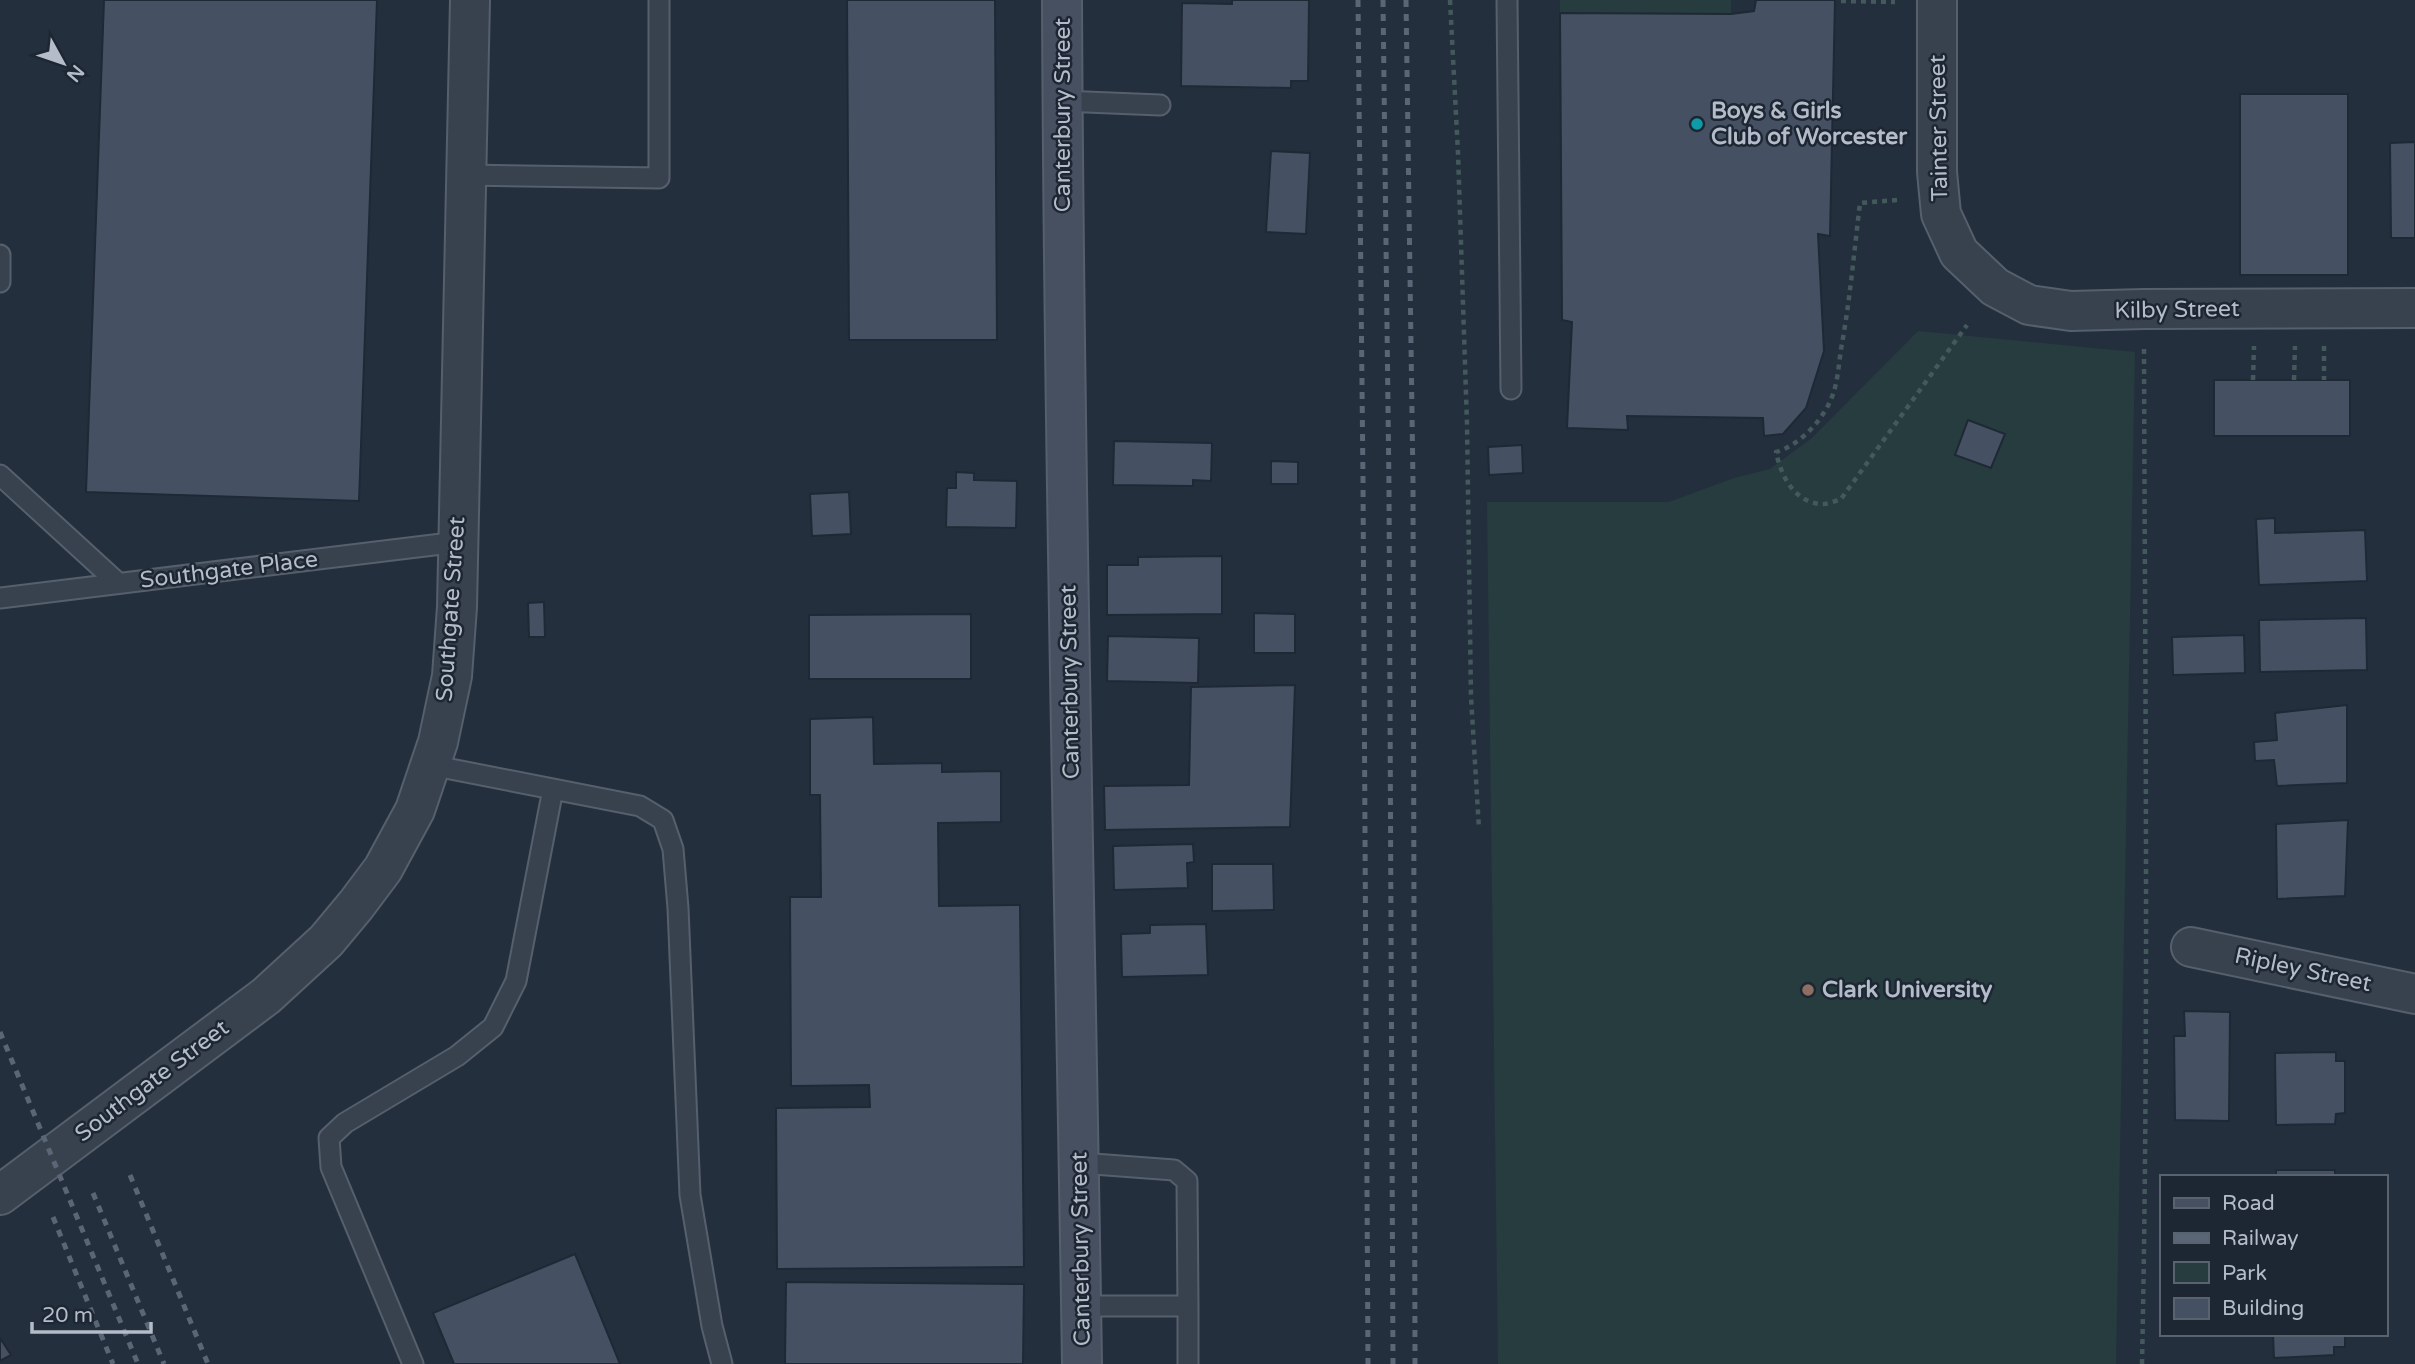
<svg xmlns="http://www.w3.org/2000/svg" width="2415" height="1364" font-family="'Varela Round',sans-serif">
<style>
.green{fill:#263c3f}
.building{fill:#455162;stroke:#1f2835;stroke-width:2}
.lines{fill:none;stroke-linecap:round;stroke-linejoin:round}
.lane-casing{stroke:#565f6c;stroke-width:23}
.street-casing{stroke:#565f6c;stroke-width:42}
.secondary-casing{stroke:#565f6c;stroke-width:42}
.path{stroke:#44595c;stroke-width:4.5;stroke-dasharray:5 5;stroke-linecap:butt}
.lane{stroke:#38414e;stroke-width:19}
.street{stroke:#38414e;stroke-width:38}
.secondary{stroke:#465061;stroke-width:38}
.rail{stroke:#5a6575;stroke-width:5;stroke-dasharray:7 7;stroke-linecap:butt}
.culture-dot{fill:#0f9aa8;stroke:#1d2633;stroke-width:2.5}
.education-dot{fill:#8d6e63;stroke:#1d2633;stroke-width:2.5}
.labels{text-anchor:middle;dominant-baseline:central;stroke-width:5;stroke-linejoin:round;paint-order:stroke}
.poi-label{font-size:23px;font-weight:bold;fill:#b4bcc9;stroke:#1d2633;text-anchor:start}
.street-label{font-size:23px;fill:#b4bcc9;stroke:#1d2633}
</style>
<rect width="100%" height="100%" fill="#242f3e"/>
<path class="green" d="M1560,0H1731V14L1560,13Z
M1918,331L2135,352L2116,1364H1498L1487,502H1669L1734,478L1770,469L1812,438Z"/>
<path class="building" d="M104,0H377L359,501L86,492Z
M847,0H995L997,340H849Z
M1232,0H1309L1308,81H1291V88L1181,86L1182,3L1232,4Z
M1756,0H1835L1830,236L1818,234L1824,351L1806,408L1783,434L1764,436L1763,418L1627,416L1628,430L1567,428L1572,322L1562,320L1560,13L1731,14L1754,11Z
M2240,94H2348V275H2240Z
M2415,142V238H2391L2390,143Z
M1271,151L1310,153L1306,234L1266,232Z
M2214,380H2350V436H2214Z
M1968,420L2005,434L1991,468L1955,455Z
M1114,441L1212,443L1211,481L1193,480V486L1113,485Z
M1522,445L1523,473L1489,475L1488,447Z
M1271,461L1298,462V484H1271Z
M956,472L974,473V480L1017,481L1016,528L946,527L947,488H956Z
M849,492L851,534L812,536L810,494Z
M2275,518V533L2365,530L2367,581L2259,585L2256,519Z
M1222,556V614L1107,615V565H1138V557Z
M544,602L545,637H529L528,603Z
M1254,613L1295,614V653H1254Z
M971,614V679H809V615Z
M2366,618L2367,670L2260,672L2259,620Z
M2244,635L2245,673L2173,675L2172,637Z
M1108,636L1199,638L1198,683L1107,681Z
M1295,685L1290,827L1105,830L1104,786L1189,785L1191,687Z
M2347,705V783L2277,786L2274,760L2255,761L2254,742L2277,740L2275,713Z
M873,717L874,764L942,763V772L1001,771V822L938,823L939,906L1020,905L1024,1267L777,1269L776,1108L870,1107L869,1085L791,1086L790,897H821L820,795H810V719Z
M2348,820L2345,896L2277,899L2276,824Z
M1193,844L1194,862L1187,863L1188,888L1114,890L1113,846Z
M1212,864H1273L1274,910L1212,911Z
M1206,924L1208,975L1122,977L1121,934L1150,933V925Z
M2184,1011L2230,1012L2229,1121L2175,1120L2174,1036H2185Z
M2336,1052V1061H2345V1113L2336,1114L2335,1124L2276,1125L2275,1053Z
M2276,1170H2335V1176L2345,1177H2276Z
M575,1254L620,1364H454L433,1313Z
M786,1282L1024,1284L1023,1364H785Z
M2273,1334H2345V1347H2334V1355L2274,1358Z
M0,1338L11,1355L0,1361Z"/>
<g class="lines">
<g class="lane-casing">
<path id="lane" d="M1507,0L1511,389
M1062,101L1160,105
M466,175L659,178V0
M0,255V282
M0,475L118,583
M0,598L458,542
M430,765L640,806L663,820L673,849L678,908L690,1195L712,1326L722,1364
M1080,1163L1174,1170L1187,1181L1188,1306
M1081,1306H1188V1364
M413,1364L331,1167L329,1138L345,1123L457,1056L493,1027L516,981L553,789"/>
</g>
<g class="street-casing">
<path id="street" d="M1937,0V172L1941,214L1959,253L1995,287L2029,305L2071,311L2144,309L2415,308
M2191,947L2415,994
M0,1195L266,996L326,941L356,905L383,869L415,810L438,742L452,676L457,607L470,0"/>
</g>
<g class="secondary-casing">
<path id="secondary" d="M1062,0C1064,455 1075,909 1082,1364"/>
</g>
<path class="path" d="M1450,0L1458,153L1467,424L1471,697L1479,829
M1841,1L1895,2
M1897,200L1860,203C1854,252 1850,301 1841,349C1839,363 1838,378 1834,391C1827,416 1801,445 1776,452C1781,475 1793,501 1820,504C1826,505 1835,501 1841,499L1967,325
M2324,346V380
M2253,380L2254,346
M2294,380L2295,346
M2142,1364C2149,1026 2145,687 2144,349"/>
<use href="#lane" class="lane"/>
<use href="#street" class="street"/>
<use href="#secondary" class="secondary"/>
<path class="rail" d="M1358,0L1363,480L1368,1364
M1383,0L1389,487L1393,1364
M1406,0L1413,482L1415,1364
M0,1032L138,1364
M130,1175L208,1364
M93,1193L164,1364
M53,1217L113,1364"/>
</g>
<circle class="culture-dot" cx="1697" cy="124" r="7"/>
<circle class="education-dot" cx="1808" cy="990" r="7"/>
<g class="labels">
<g class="poi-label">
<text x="1711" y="111">Boys &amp; Girls<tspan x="1711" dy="26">Club of Worcester</tspan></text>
<text x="1822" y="990">Clark University</text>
</g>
<g class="street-label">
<text transform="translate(1063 115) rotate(-90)">Canterbury Street</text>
<text transform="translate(1939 128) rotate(-91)">Tainter Street</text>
<text transform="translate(2177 310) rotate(-1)">Kilby Street</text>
<text transform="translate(229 570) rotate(-7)">Southgate Place</text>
<text transform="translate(451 609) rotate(-86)">Southgate Street</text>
<text transform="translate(1070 682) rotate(-91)">Canterbury Street</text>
<text transform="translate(2303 970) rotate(12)">Ripley Street</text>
<text transform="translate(152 1081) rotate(-37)">Southgate Street</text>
<text transform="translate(1081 1249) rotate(-91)">Canterbury Street</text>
</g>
</g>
<rect x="2160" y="1175" width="228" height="161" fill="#1d2633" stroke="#59626f" stroke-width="2"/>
<rect x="2174" y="1198" width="35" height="10" fill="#465061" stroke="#59626f" stroke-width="2"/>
<text x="2222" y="1210" font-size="21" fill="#b4bcc9">Road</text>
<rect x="2174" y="1233" width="35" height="10" fill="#5a6575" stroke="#59626f" stroke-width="2"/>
<text x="2222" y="1245" font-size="21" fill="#b4bcc9">Railway</text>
<rect x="2174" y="1262" width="35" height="21" fill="#263c3f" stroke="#59626f" stroke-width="2"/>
<text x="2222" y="1280" font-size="21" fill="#b4bcc9">Park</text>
<rect x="2174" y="1298" width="35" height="21" fill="#455162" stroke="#59626f" stroke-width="2"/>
<text x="2222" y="1315" font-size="21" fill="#b4bcc9">Building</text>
<g transform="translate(63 63) rotate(130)" stroke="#1d2633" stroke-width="5" paint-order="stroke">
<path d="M0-5L12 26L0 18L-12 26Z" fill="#b4bcc9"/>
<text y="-10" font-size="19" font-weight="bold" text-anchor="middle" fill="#b4bcc9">N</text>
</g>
<path d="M32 1322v10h119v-10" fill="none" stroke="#b4bcc9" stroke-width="3.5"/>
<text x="42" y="1322" font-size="21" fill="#b4bcc9" stroke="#1d2633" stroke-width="5" paint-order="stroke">20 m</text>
</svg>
